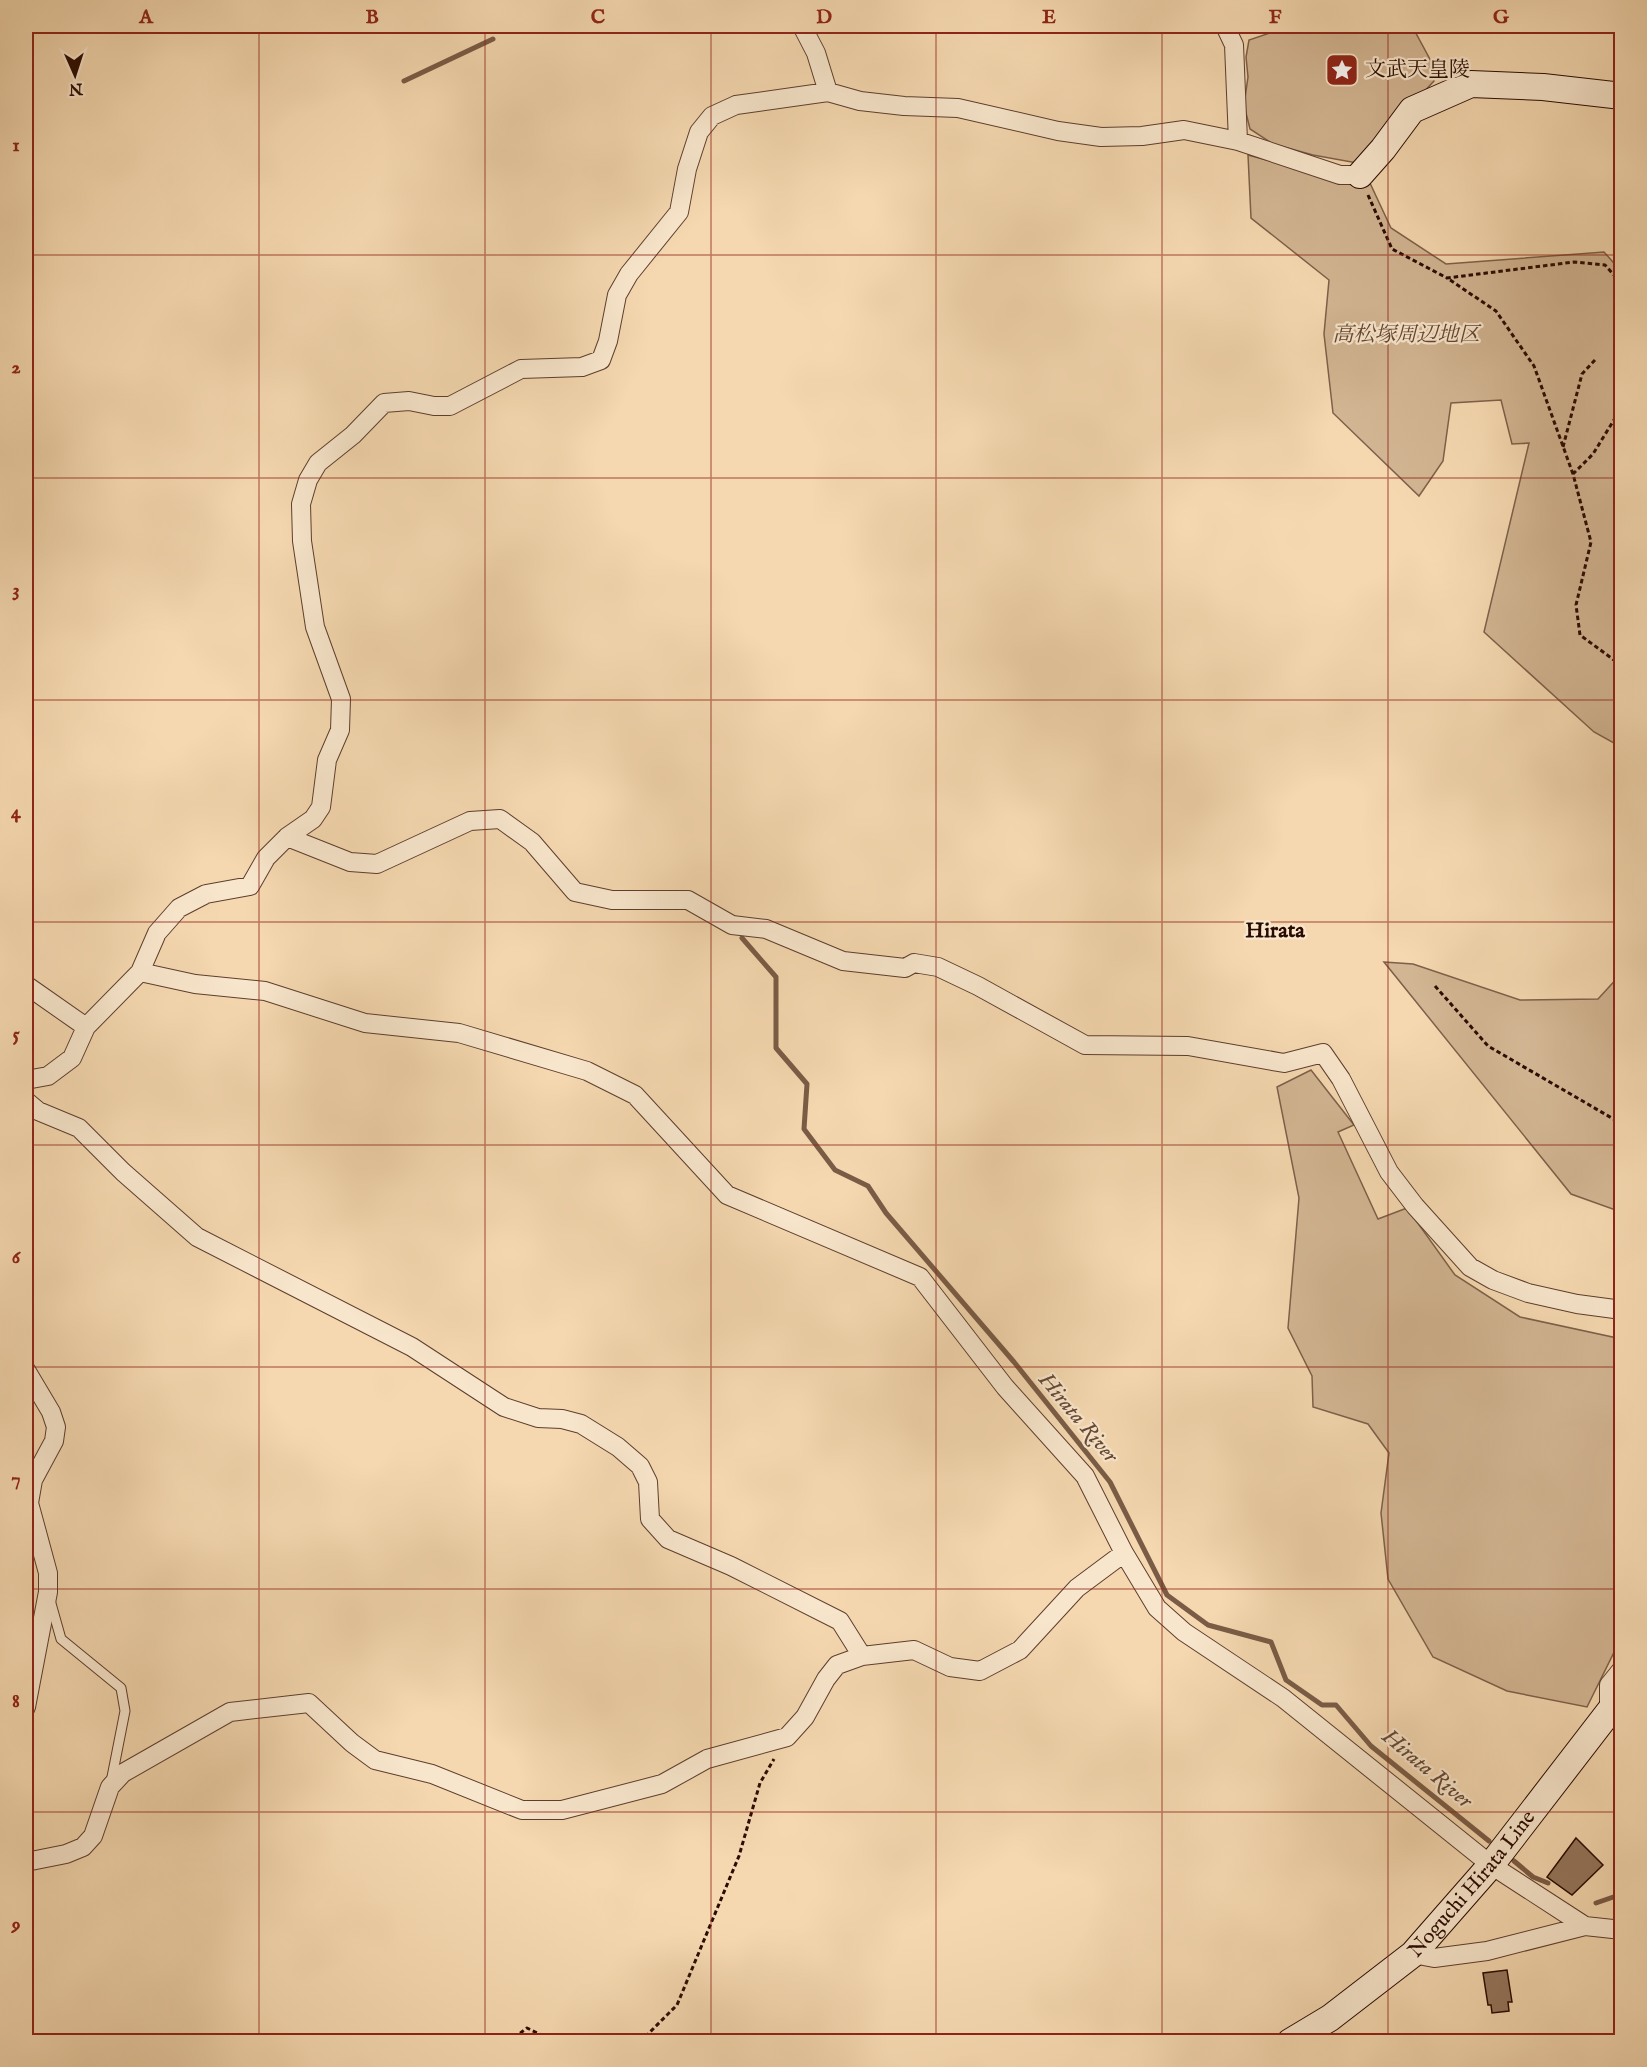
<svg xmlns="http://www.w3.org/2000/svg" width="1647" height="2067" font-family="'IM FELL English','Noto Serif JP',serif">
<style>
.green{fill:#d2b592;stroke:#7e604a;stroke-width:1.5}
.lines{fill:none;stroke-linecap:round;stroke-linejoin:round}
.stream{stroke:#7a5c46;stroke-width:5}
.building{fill:#94765c;stroke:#2a0b01;stroke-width:1.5}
.service-casing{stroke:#5d3e2d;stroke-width:11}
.minor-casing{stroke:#5d3e2d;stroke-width:20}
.secondary-casing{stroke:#2a0b01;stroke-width:28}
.path{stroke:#2a0b01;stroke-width:3;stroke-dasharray:4.5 3;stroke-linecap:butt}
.service{stroke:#f8e6cc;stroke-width:9}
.minor{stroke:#f8e6cc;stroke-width:18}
.secondary{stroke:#f8e6cc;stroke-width:26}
.grid{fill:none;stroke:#8f2418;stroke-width:1.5;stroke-opacity:0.55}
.labels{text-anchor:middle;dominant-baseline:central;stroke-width:4.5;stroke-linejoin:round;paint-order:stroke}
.poi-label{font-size:21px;fill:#2a0b01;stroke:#f8e6cc;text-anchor:start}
.park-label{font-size:21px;font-style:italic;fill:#654634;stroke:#f8e6cc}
.street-label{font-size:21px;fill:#2a0b01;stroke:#f8e6cc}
.neighbourhood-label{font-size:22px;font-weight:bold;fill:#2a0b01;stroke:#f8e6cc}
.water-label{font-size:22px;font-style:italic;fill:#664835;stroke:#f8e6cc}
.neatline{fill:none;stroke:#8f2418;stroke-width:2}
.grid-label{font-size:20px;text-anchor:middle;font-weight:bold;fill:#8f2418}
</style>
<rect width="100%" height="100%" fill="#f5d8b0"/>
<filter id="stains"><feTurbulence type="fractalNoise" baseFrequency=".00333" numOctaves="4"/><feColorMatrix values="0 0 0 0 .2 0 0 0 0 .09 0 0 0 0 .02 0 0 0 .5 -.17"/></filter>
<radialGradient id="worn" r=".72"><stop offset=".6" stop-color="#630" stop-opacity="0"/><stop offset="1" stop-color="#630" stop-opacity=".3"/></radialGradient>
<path class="green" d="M1302,26H1412L1432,63L1434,81L1357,163L1313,155L1273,144L1250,129L1244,105L1248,77L1246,57L1249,40L1282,29Z
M1248,155L1342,180L1369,181L1391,228L1446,264L1604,252L1621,271V747L1594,732L1484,632L1529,443L1512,444L1501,400L1451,403L1443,461L1419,496L1333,413L1324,334L1329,280L1251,218Z
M1384,962L1413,964L1520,1000L1598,999L1621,974V1212L1571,1194Z
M1311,1070L1354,1125L1338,1132L1378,1219L1407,1208L1455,1275L1520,1317L1617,1338L1621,1342V1638L1587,1707L1507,1691L1433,1657L1388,1579L1381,1513L1389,1453L1368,1424L1313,1407L1312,1376L1288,1328L1299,1198L1277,1087Z"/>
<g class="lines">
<path class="stream" d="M404,81L493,39
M742,938L776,977V1048L807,1084L804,1129L835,1170L868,1186L886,1213L1014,1362L1110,1482L1167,1595L1208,1625L1271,1642L1286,1680L1322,1705H1336L1371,1746L1489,1841
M1514,1861L1533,1877L1548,1883
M1596,1903L1622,1894"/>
</g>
<path class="building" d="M1576,1838L1603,1865L1572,1895L1547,1877Z
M1507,1970L1512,2002H1508L1509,2011L1492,2013L1491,2005H1488L1483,1973Z"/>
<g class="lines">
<g class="service-casing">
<path id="service" d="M50,1600L61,1639L121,1688L125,1711L111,1782"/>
</g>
<g class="minor-casing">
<path id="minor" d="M802,26L816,53L828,92
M1225,26L1234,45L1238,141
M287,837L350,862L377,864L470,821L500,819L532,842L575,892L612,900H688L732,925L766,929L843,961L905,968L914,963L938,967L978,986L1085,1045L1188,1046L1284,1063L1323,1053L1341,1079L1389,1172L1415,1206L1470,1267L1493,1280L1528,1293L1577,1304L1622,1310
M140,972L195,984L265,991L365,1023L459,1033L587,1071L635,1095L727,1195L920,1277L1005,1387L1085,1476L1124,1553L1157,1608L1184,1632L1283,1698L1491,1865L1585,1926
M26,985L86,1027
M26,1080L48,1076L72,1058L86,1027L140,972L157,933L179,908L206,894L250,886L266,858L287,837L313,819L321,807L327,760L340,730L341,699L315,627L302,541L301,504L308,480L318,463L353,435L384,403L409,401L434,406H450L521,369L582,367L601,360L608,341L617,295L629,274L679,212L687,169L699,132L712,116L736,105L828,92L860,101L904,106L958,108L1058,131L1101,137L1142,136L1184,130L1238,141L1340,175H1360
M26,1101L38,1111L79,1128L123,1172L197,1237L412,1347L504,1407L538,1418L562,1419L581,1424L618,1447L640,1466L648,1482L650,1519L668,1539L731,1566L840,1621L862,1656
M26,1370L51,1412L56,1427L54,1441L33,1480L29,1503L48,1573V1592L26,1707
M1609,1711V1685L1622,1669
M26,1862L66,1854L83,1847L93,1836L110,1787L123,1773L230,1712L309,1703L352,1743L375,1760L432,1774L522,1810H562L662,1784L707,1759L787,1737L805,1717L826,1679L837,1665L862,1656L914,1650L950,1667L980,1671L1020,1650L1077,1588L1124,1553
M1413,1954L1434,1958L1487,1951L1585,1926L1622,1930"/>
</g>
<g class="secondary-casing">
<g id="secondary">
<path d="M1360,175L1383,149L1412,110L1471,84L1543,87L1622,96"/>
<path id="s1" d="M1290,2042L1330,2018L1413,1954L1491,1865L1622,1695"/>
</g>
</g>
<path class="path" d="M1368,195L1392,249L1447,278
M1622,414L1617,415L1593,454L1573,474L1591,542L1576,605L1580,635L1614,660H1622
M1563,447L1582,374L1595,360
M1573,474L1534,366L1496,311L1447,278L1574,262L1605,265L1622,284
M1435,986L1488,1046L1622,1124
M508,2042L527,2028L556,2042
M640,2042L677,2005L739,1856L760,1783L774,1759"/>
<use href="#service" class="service"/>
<use href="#minor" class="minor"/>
<use href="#secondary" class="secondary"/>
</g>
<path class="grid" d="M259,26V2042M485,26V2042M711,26V2042M936,26V2042M1162,26V2042M1388,26V2042M26,255H1622M26,478H1622M26,700H1622M26,922H1622M26,1145H1622M26,1367H1622M26,1589H1622M26,1812H1622"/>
<defs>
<g id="sight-square" transform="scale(1.725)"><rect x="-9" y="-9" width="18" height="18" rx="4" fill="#8f2418" stroke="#f8e6cc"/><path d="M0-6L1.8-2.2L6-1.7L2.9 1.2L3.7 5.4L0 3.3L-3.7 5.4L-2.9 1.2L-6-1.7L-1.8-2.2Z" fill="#fff"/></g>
</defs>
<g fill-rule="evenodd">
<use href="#sight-square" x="1342" y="70"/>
</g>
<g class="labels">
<g class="poi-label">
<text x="1365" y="70">文武天皇陵</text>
</g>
<g class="park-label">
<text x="1406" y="335">高松塚周辺地区</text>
</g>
<g class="street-label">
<text stroke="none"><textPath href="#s1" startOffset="243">Noguchi Hirata Line</textPath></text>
</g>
<g class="neighbourhood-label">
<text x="1275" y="931">Hirata</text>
</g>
<g class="water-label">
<text transform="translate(1078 1418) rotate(50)">Hirata River</text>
<text transform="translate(1427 1769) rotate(40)">Hirata River</text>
</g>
</g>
<rect width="1647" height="2067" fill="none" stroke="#f5d8b0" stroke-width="66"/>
<g transform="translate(75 75) rotate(177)" stroke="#f8e6cc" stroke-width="4.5" paint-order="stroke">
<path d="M0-4.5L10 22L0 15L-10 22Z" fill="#2a0b01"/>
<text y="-9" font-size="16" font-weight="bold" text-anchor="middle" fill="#2a0b01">N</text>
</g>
<rect x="33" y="33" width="1581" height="2001" class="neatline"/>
<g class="grid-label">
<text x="146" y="23">A</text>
<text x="372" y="23">B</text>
<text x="598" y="23">C</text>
<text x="824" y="23">D</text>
<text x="1049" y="23">E</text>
<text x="1275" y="23">F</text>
<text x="1501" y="23">G</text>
<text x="16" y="151">1</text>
<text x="16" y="373">2</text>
<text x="16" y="596">3</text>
<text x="16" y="818">4</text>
<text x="16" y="1040">5</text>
<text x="16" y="1263">6</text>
<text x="16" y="1485">7</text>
<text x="16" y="1707">8</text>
<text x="16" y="1930">9</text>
</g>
<rect width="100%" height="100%" filter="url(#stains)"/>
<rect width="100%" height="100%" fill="url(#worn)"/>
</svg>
